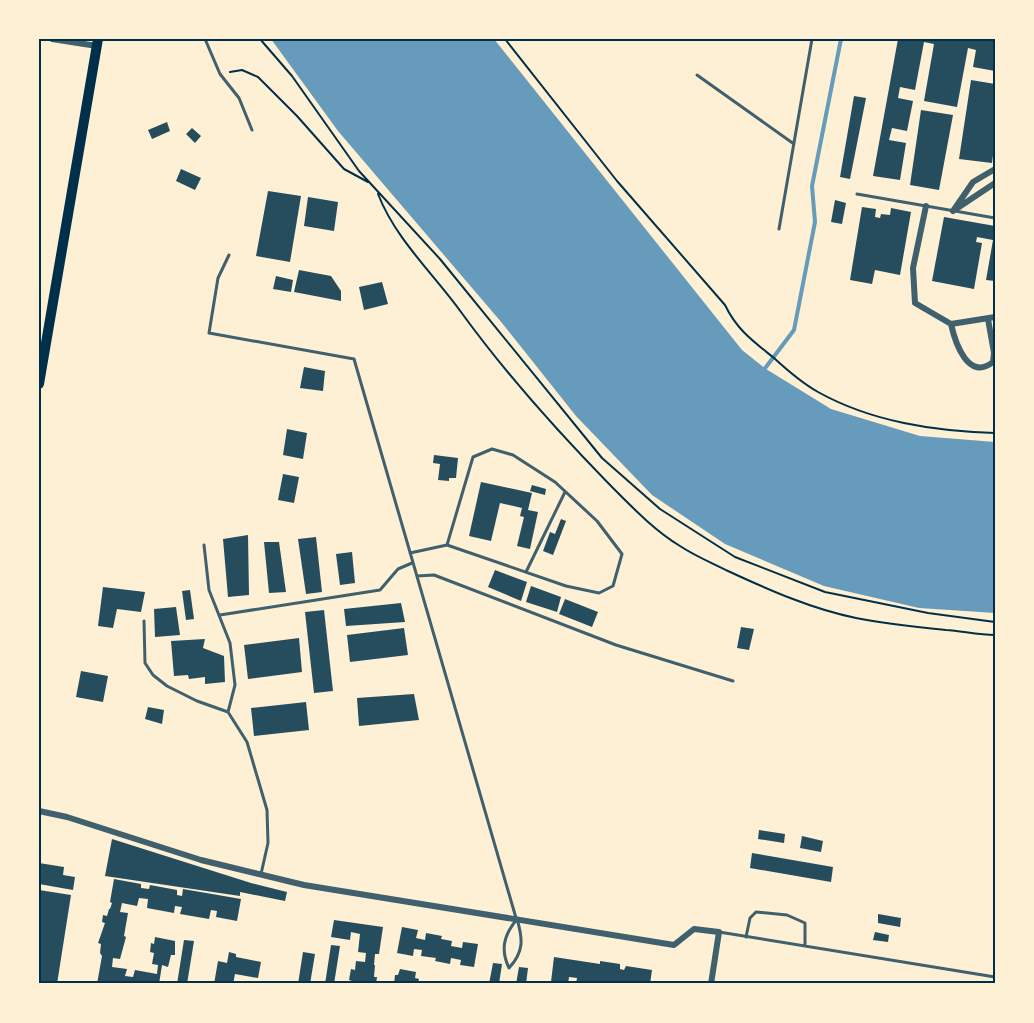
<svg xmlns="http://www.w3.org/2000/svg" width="1034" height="1023" font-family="Rubik,sans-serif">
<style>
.water{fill:#669bbc}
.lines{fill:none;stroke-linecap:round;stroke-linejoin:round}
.stream{stroke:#669bbc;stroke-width:4}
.building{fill:#264d5e}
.path{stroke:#003049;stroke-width:2}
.service{stroke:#3f606c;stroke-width:3}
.minor{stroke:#3f606c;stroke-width:6}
.primary{stroke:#003049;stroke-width:10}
.neatline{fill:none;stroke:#003049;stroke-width:2}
</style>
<rect width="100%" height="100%" fill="#fdf0d5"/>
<path class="water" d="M271,39H494L742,350L766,369L831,409L920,436L995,442V613L919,608L824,586L725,544L652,495L576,416L502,323L338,131Z"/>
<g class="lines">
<path class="stream" d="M763,371L794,330L815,222L812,186L841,39"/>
</g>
<path class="building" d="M898,39H984L995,41V71L973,67L976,50L968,48L957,107L924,101L934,44L924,42L915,90L900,87L898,98L913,101L907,131L892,128L889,140L906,143L900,180L873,176Z
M971,80L995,84V139L992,163L959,159Z
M854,96L866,98L850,179L840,177Z
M921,110L953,115L939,190L910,185Z
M167,122L170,131L152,139L148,130Z
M192,128L201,136L195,143L186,134Z
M181,169L201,178L195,190L176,181Z
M268,191L301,196L290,262L256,256Z
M308,197L338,202L334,231L304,226Z
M835,200L846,203L842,224L831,222Z
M862,207L876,209L875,217L880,218L881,214L890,215L891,208L911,212L900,275L875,270L872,284L850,280Z
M944,217L995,226V281L986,280L993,240L977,237L976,242L982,243L974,289L932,281Z
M299,270L331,276L341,291V301L294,292Z
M276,276L293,280L291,292L273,289Z
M382,282L388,304L364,310L359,287Z
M304,367L325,371L323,391L300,388Z
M287,429L307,433L303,459L283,455Z
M434,455L458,458L456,478H449V481L438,480L440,464L433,463Z
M283,474L299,477L294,503L278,500Z
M481,482L532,493L528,510L538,512L530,549L517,546L524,517L520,516L522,508L500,503L491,541L469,536Z
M532,485L546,489L545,495L530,491Z
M561,519L566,521L553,555L543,551L550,532L555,534Z
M248,535L249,595L228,597L223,539Z
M316,537L322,592L306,594L298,539Z
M264,542H279L286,592L269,593Z
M352,552L355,583L340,585L336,554Z
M495,570L527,582L521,601L488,587Z
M531,586L561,597L557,612L526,602Z
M103,587L145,592L141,612L117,609L113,628L98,626Z
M190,590L194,619L186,620L182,591Z
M565,599L598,612L592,627L559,614Z
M401,603L405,622L346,626L344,609Z
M176,607L180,635L155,637L154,609Z
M324,610L333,691L314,693L305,612Z
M741,627L754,629L749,650L737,648Z
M404,628L408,655L350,662L347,635Z
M299,638L302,672L248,679L244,645Z
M205,639L203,648L224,656L225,682L205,684V677L189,679L188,675L174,676L171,641Z
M81,671L108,676L103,702L76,697Z
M414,694L419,720L359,726L357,698Z
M306,702L309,730L254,736L251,708Z
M148,707L164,710L162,724L145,719Z
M759,830L785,834L784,843L758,839Z
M802,836L823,841L821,852L800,848Z
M112,839L251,883L287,892L285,901L240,892V896L105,876Z
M752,853L833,867L831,882L750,868Z
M39,863L64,867L63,875L75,877L73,890L39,884Z
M114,879L141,884V888L149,889L150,885L177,890V895L182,896L183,889L241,899L237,921L216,917L217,911L211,910L209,919L180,914L182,907L175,906L174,913L147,908L148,899L139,898L137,906L122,903L120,912L128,913L124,936L126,937L120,959L113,958L112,967L127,969L125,976L133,977L135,970L157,974L158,965L152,964L154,953L150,952L151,943L154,944L155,937L175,941V955H171L168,967L162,965L159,984H97L102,956L100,953L101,944L98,943L105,923L102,922L103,915L107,916L109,909H110L112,903L110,902Z
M39,890L71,895L57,984H39Z
M878,914L901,918L900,927L878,923Z
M334,920L383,927L379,954H375L374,965H375L374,977H377L376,984H352V981L349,980L351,969L355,970L356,961L365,962L366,953L358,952L360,934L351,932L350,940L331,937Z
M402,927L418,930L416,938L425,940L426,933L442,936L441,939L452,941L451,946L462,948L463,942L478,944L474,967L460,965L461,960L451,958L450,964L435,961L436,958L421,956L422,950L414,949L413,956L397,953Z
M875,932L889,935L888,942L873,940Z
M184,940L194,941L187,984H177Z
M331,945L340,946L334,984H325Z
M229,952L236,954V957L261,962L258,978L235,974L233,984H214L218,961L227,963Z
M303,952L315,954L310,984H298Z
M554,957L600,964V961L620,964V969L624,970L626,966L652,970L650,984H576L577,978L569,977L568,984L551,982Z
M493,963L502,964L499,984H489Z
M519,967L528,968L526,984H516Z
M400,969L416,972L415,978L419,979L418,984H394L395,975H398Z"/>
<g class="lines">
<path class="path" d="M260,39L292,76L359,171L440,259L602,458L660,509L735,557L825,592L928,613L995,622
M505,39L617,181L725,305C737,330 753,341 774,358C787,370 802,383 818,392C872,422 934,431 995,433
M230,72L242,70L258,77L297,116L344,169L368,182
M378,194C396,240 433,273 461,312C506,374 558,432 612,487C633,508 654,530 680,546C695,556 712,563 728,571C769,590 812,609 856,618C885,624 915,627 946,630C962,631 978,635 995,635"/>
<path class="service" d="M205,39L220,74L239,98L252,130
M697,75L794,144
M857,194L995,218
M779,229L812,39
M229,255L218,278L209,333L354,359L516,918
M204,545L209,590L230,643L235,685L228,712
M410,553L447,545L566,586L599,593L613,586L622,554L597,521L555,482L513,455L492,449L473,457L447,545
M526,572L565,492
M417,576L434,575L616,645L733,681
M220,615L380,590L398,569L412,563
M144,621L145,663L153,675L167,686L197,701L228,712L247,742L267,810L268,843L261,874
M517,919C523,939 524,952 509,968C500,949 504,935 517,919Z
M719,932L995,977
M746,937L750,918L756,912L787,915L805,923V946"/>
<path class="minor" d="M52,39L97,46
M926,206L913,268L915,303L951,324
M956,209L995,183
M953,211L973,182L995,169
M951,324C955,342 968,382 993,362L994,353L988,319
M951,324L995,317
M39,811L67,817L201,860L304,885L674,945L694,929L719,932L711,984"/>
<path class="primary" d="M39,384L98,39"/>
</g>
<rect width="1034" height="1023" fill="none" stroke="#fdf0d5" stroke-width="81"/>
<rect x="40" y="40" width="954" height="942" class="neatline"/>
</svg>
